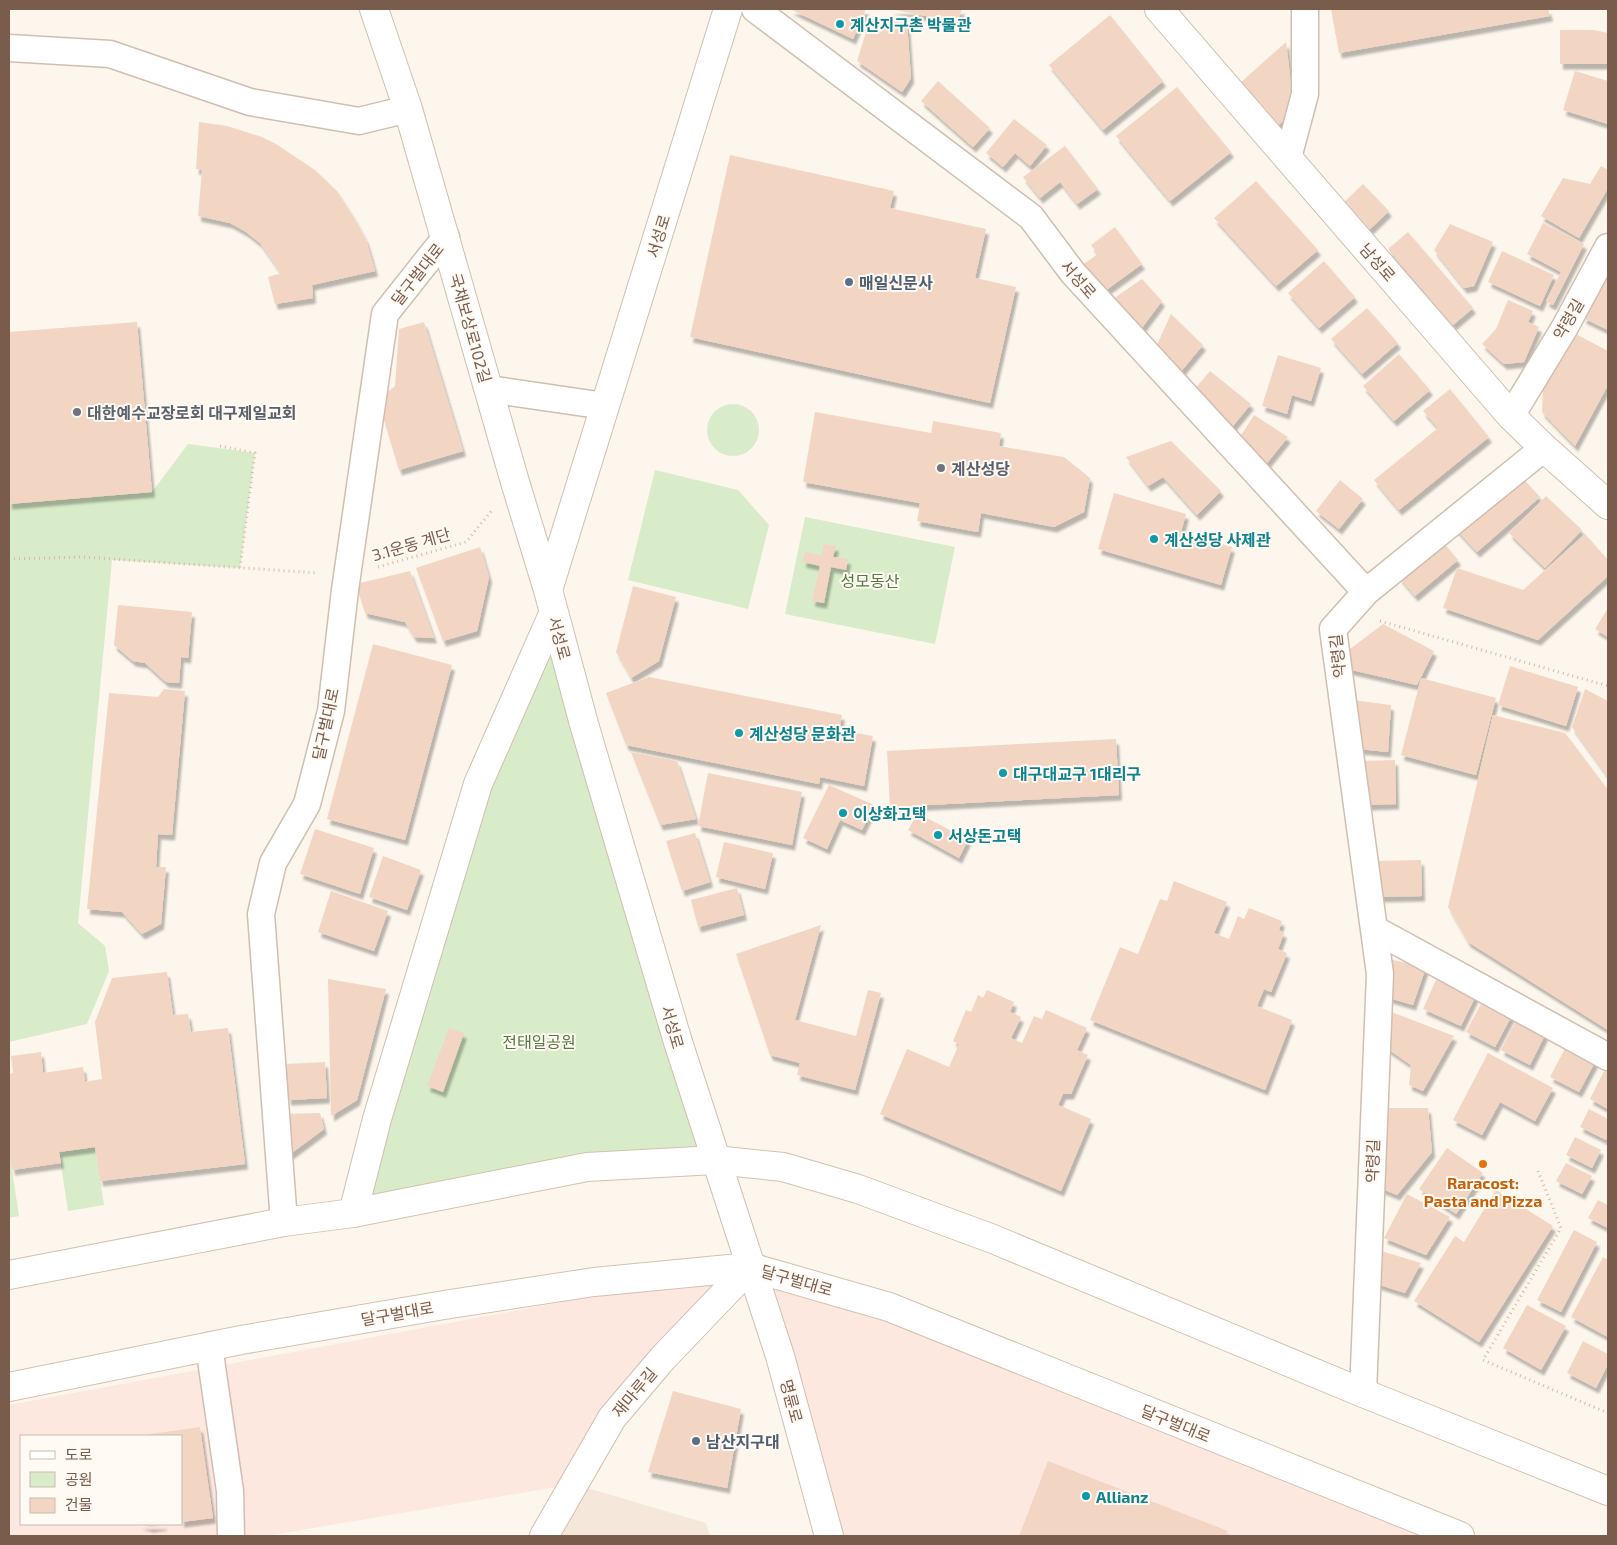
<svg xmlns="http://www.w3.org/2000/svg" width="1617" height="1545" font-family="'Exo 2','Noto Sans KR',sans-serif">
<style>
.residential{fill:#f5e8da}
.commercial{fill:#fde8e0;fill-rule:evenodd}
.green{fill:#d8ecc9}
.building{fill:#f3d5c3;filter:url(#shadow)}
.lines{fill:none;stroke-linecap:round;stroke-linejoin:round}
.minor-casing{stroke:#d1beb0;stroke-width:29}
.tertiary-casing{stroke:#d1beb0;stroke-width:30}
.secondary-casing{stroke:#d6c0b0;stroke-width:30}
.path{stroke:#d9b8a5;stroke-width:3;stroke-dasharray:1 4;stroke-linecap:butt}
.minor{stroke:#fff;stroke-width:26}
.tertiary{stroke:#fff;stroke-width:28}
.secondary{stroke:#fff;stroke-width:28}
.culture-dot{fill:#0f9aa8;stroke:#fffaf3;stroke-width:2}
.service-dot{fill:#5c6f8a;stroke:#fffaf3;stroke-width:2}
.worship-dot{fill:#6b7280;stroke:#fffaf3;stroke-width:2}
.food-dot{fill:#e8710a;stroke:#fffaf3;stroke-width:2}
.labels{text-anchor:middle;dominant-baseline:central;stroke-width:4;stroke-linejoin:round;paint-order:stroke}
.culture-label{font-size:16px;font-weight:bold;fill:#0d838f;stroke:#fffaf3;text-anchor:start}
.street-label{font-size:16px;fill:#7a5c4d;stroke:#fffaf3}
.service-label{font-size:16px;font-weight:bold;fill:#4e5e75;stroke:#fffaf3;text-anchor:start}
.worship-label{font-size:16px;font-weight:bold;fill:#5b616d;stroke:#fffaf3;text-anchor:start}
.park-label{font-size:16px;fill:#537a41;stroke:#fffaf3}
.food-label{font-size:16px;font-weight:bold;fill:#c56008;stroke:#fffaf3}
</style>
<defs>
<filter id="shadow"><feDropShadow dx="3" dy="5.5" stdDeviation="1" flood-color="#0004"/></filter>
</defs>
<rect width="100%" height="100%" fill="#fdf6ec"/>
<path class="residential" d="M574,1484L706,1523L710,1536H544Z"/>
<path class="commercial" d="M750,1267L1455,1536H828L750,1268L574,1484L266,1536H9V1405ZM21,1436H181V1524H21Z"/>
<path class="green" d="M707 430a26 26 0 1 1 52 0a26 26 0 1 1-52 0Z
M188,444L255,453L240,568L112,560L78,923L105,946L109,971L87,1024L9,1042V504L152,492Z
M655,470L738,490L769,525L748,609L628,580Z
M805,517L955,547L935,644L785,614Z
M553,614L715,1160L353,1213L478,784Z
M95,1147L104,1205L68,1211L59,1152Z
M9,1150L19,1216L9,1218Z"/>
<path class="building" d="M790,9H866L853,39Z
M890,9H962L957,22Z
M1331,9H1548L1550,16L1339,53Z
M1110,15L1163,81L1103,130L1049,65Z
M870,19L907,23L911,78L902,92L857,61Z
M1560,30H1594L1608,33V64H1560Z
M1286,42L1294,109L1276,128L1240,83Z
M1575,71L1608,81V124L1563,110Z
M938,81L990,128L973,147L921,101Z
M1177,87L1231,152L1170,201L1116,136Z
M1014,119L1047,145L1030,166L1015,153L1003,167L986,153Z
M199,122L227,126L262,137L276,144L315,170L337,191L355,219L366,240L375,271L312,285L313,298L275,304L268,277L281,273L260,243L246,232L230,223L198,216L202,170L196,169Z
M1065,146L1098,189L1077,204L1060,182L1040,198L1023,177Z
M730,155L894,191L890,208L986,229L975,278L1016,287L990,403L690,337Z
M1601,166L1608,170V188L1579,238L1541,216L1563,178L1590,184Z
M1256,181L1318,250L1276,286L1214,218Z
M1363,184L1389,211L1368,231L1342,204Z
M1543,223L1584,244L1553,305L1546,301L1561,272L1527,254Z
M1450,224L1493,242L1474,286L1464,288L1434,250Z
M1115,227L1142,264L1102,293L1082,265L1098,254L1091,245Z
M1408,232L1473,308L1453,325L1388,249Z
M1502,251L1554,275L1540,306L1488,282Z
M1324,261L1355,297L1319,328L1288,293Z
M1608,264V330L1583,318Z
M1142,279L1162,301L1138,333L1110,301Z
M1508,300L1533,311L1528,322L1539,327L1524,362L1504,364L1482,344L1496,329Z
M1367,308L1398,343L1362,374L1331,339Z
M1171,314L1203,345L1178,375L1155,349Z
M137,322L152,492L9,504V332Z
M424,322L463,451L399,470L378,400L395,386L399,329Z
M1574,333L1608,351V385L1575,446L1542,412L1543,390Z
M1399,354L1430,390L1394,421L1363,386Z
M1278,355L1321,368L1311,401L1292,395L1287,414L1262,406Z
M1210,371L1251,404L1228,432L1193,391Z
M1450,389L1489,437L1399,510L1374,480L1438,428L1423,411Z
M815,412L931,433L933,421L1001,433L999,446L1064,457L1090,478L1084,512L1054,527L981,513L978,532L917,521L920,503L803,482Z
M1254,415L1288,437L1263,468L1238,440Z
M1171,441L1221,491L1197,515L1163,477L1148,486L1126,457Z
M1518,473L1540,497L1477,552L1455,528Z
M1340,480L1363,499L1339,529L1316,511Z
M1114,493L1186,514L1181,532L1232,547L1221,585L1098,549Z
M1546,496L1582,530L1545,568L1509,533Z
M1585,534L1608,560V576L1538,640L1443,608L1457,568L1523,590Z
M1442,541L1458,560L1415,596L1399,577Z
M824,544L836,546L833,557L848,559L846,570L831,567L824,603L812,601L820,566L803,562L805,552L822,555Z
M480,547L489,577L477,631L443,641L416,568Z
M410,571L434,638L414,637L405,622L365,613L356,584Z
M633,586L676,597L659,661L631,678L616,652Z
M118,605L192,612L188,658L181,657L179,683L166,682L145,663L133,661L114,645Z
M1608,608V637L1595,629Z
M1383,624L1434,651L1417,685L1343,668L1346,652Z
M373,644L452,665L405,840L327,819Z
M1510,666L1578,687L1566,726L1498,705Z
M649,677L842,715L839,730L873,736L864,786L820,777L819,784L626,745L606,693Z
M1421,678L1496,698L1476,775L1401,755Z
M164,689L185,691L172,835L158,834L156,867H166L161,924L142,934L122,912L87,909L109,693L158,697Z
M1585,689L1608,701V777L1572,727Z
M1352,700L1391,705L1388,752L1359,749Z
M1493,715L1565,733L1608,790V1030L1468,942L1448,907Z
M1116,739L1119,795L890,807L887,751Z
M631,752L677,761L696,819L660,825Z
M1395,760L1396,804L1364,805L1362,761Z
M708,773L802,792L792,845L698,826Z
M829,785L874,805L862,830L840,820L827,849L803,838Z
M918,813L968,840L959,858L908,830Z
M315,829L374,848L360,894L300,874Z
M695,833L710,882L682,891L666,841Z
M724,842L773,853L765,889L716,877Z
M383,856L421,870L407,910L369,897Z
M1421,860L1422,896L1376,897L1375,861Z
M1174,881L1227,902L1214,933L1229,939L1238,916L1244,919L1249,908L1282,921L1279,930L1284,933L1278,949L1287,953L1271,992L1264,989L1257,1006L1292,1020L1265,1090L1090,1020L1120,947L1138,954L1160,899L1167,901Z
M737,888L744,915L698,927L691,900Z
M331,891L388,911L374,951L318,932Z
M821,925L795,1020L856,1036L868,990L881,993L855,1090L797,1075L800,1063L770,1055L736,954Z
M1388,959L1426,967L1413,1005L1386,997Z
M167,972L173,1015L188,1014L191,1032L228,1028L245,1164L100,1181L95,1147L59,1152L61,1163L12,1170L9,1150V1074L13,1073L11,1056L41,1052L43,1073L83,1067L85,1082L102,1079L95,1022L112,978Z
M1439,973L1478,991L1461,1026L1423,1009Z
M328,979L386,989L357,1100L331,1116Z
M987,990L1014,1002L1010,1012L1021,1017L1011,1038L1022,1043L1034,1016L1042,1019L1046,1010L1087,1028L1077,1050L1088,1055L1071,1094H1063L1058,1105L1091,1119L1061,1191L880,1114L907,1049L949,1067L959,1044L953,1041L966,1010L971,1012L978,995L983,998Z
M1483,1000L1512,1015L1495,1047L1466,1032Z
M1389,1011L1454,1036L1423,1091L1409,1085L1411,1065L1385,1047Z
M1517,1018L1546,1033L1530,1065L1501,1050Z
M449,1028L464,1033L443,1092L427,1086Z
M1567,1045L1596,1060L1579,1092L1550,1077Z
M1488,1053L1553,1088L1535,1121L1500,1102L1482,1135L1453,1120Z
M325,1062L327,1098L288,1100L286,1064Z
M1606,1067L1608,1068V1109L1590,1099Z
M1380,1108H1428L1432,1152L1397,1195L1380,1188Z
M1589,1109L1608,1119V1135L1606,1140L1580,1127Z
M320,1113L324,1129L289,1155L283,1114Z
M1575,1137L1601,1150L1592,1168L1566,1155Z
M1447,1148L1483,1173L1456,1214L1419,1189Z
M1566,1163L1592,1176L1582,1194L1556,1181Z
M1496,1190L1553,1226L1479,1342L1414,1301L1455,1236L1464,1242Z
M1407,1194L1450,1217L1426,1255L1384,1238Z
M1598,1200L1608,1205V1228L1588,1218Z
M1574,1230L1597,1242L1561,1312L1537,1300Z
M1378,1250L1421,1263L1405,1293L1377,1284Z
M1603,1257L1608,1260V1337L1571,1317Z
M1527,1305L1566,1326L1541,1370L1503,1348Z
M1583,1341L1608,1354V1364L1596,1388L1567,1373Z
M673,1391L741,1409L727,1488L648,1472Z
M200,1427L213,1518L181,1522V1436L144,1435Z
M1048,1461L1228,1531L1225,1536H1019Z
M139,1524H164V1525L151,1527Z"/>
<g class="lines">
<g class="minor-casing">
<path id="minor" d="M755,9L1031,217L1073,273L1366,592
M9,48L110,54L250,102L359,121L408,109
M1288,158L1305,94V9
M489,389L605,406
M1511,416L1565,327L1608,247
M1374,929L1608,1057
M284,1222L261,914L273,863L307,804L331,711L345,590L385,314L446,237
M209,1346L230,1491L231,1536
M1363,1393L1380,974L1333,629L1366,592L1544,448"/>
</g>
<g class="tertiary-casing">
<path id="tertiary" d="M374,9L408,109L515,482L548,590
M728,9L548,590L584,724L678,1042L780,1356L829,1536
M1159,9L1511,416L1544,448L1608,505
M353,1213L377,1119L478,784L553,614
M544,1536L612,1418L663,1358L750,1267"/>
</g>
<g class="secondary-casing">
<path id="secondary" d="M9,1275L284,1222L353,1213L587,1167L715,1160L783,1167L858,1189L993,1239L1363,1393L1608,1491
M9,1387L241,1340L444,1305L594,1282L750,1267L889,1307L1460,1536"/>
</g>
<path class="path" d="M220,446L255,453L240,568
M9,559L83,557L318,573
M378,567L466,542L493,509
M1380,621L1608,686
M1538,1171L1561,1228L1483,1360L1608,1413"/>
<use href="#minor" class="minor"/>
<use href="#tertiary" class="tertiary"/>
<use href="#secondary" class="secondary"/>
</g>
<g class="culture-dot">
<circle cx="840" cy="24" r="5"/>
<circle cx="1154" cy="539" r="5"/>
<circle cx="739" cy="733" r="5"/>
<circle cx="1003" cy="773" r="5"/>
<circle cx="843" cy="813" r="5"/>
<circle cx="938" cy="835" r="5"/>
<circle cx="1086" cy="1496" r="5"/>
</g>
<g class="service-dot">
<circle cx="849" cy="282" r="5"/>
<circle cx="696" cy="1441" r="5"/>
</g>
<g class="worship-dot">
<circle cx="77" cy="412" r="5"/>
<circle cx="941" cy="468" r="5"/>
</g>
<circle class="food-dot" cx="1483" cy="1164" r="5"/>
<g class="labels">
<g class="culture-label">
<text x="850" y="24">계산지구촌 박물관</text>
<text x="1164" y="539">계산성당 사제관</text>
<text x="749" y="733">계산성당 문화관</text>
<text x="1013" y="773">대구대교구 1대리구</text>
<text x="853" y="813">이상화고택</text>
<text x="948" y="835">서상돈고택</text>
<text x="1096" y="1496">Allianz</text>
</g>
<g class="street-label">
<text transform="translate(658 236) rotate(-73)">서성로</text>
<text transform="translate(1378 262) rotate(49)">남성로</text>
<text transform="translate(417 274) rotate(-52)">달구벌대로</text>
<text transform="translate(1079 279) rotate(49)">서성로</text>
<text transform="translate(1568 319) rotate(-60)">약령길</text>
<text transform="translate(471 328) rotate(74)">국채보상로102길</text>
<text transform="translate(411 544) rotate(-16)">3.1운동 계단</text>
<text transform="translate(560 638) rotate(75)">서성로</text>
<text transform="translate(1337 656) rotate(-96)">약령길</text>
<text transform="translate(325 724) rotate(-78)">달구벌대로</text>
<text transform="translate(673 1027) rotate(74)">서성로</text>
<text transform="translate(1372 1161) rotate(-88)">약령길</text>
<text transform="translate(797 1280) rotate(16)">달구벌대로</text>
<text transform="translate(397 1313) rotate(-10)">달구벌대로</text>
<text transform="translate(634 1392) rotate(-50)">재마루길</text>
<text transform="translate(792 1401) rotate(75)">명륜로</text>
<text transform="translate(1176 1423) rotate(22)">달구벌대로</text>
</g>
<g class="service-label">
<text x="859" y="282">매일신문사</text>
<text x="706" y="1441">남산지구대</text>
</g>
<g class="worship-label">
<text x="87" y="412">대한예수교장로회 대구제일교회</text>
<text x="951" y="468">계산성당</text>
</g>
<g class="park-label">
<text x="870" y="580">성모동산</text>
<text x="539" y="1041">전태일공원</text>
</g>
<g class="food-label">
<text x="1483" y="1182">Raracost:<tspan x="1483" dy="18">Pasta and Pizza</tspan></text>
</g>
</g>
<rect width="1617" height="1545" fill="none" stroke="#7a5c4d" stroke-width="20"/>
<rect x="20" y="1435" width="162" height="90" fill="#fffaf3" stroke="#cabbb1"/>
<rect x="30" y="1451" width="25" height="8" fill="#ffffff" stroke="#cabbb1"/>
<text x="65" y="1460" font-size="15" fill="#7a5c4d">도로</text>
<rect x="30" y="1472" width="25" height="15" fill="#d8ecc9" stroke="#cabbb1"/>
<text x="65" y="1485" font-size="15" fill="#7a5c4d">공원</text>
<rect x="30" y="1498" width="25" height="15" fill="#f3d5c3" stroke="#cabbb1"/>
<text x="65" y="1510" font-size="15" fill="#7a5c4d">건물</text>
</svg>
